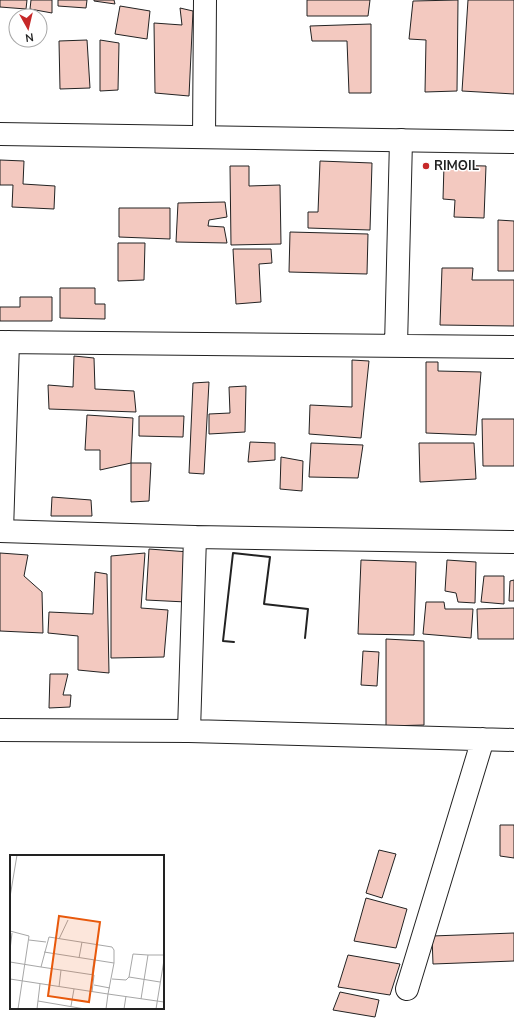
<svg xmlns="http://www.w3.org/2000/svg" width="514" height="1019" font-family="'Nunito Sans',sans-serif">
<style>
.building{fill:#f3c9c0;stroke:#222}
.lines{fill:none;stroke-linecap:round;stroke-linejoin:round}
.minor-casing{stroke:#222;stroke-width:24}
.major-casing{stroke:#222;stroke-width:24}
.minor{stroke:#fff;stroke-width:22}
.major{stroke:#fff;stroke-width:22}
.wall{stroke:#222;stroke-width:2}
.poi-dot{fill:#c62828;stroke:#fff;stroke-width:1.5}
.labels{text-anchor:middle;dominant-baseline:central;stroke-width:3;stroke-linejoin:round;paint-order:stroke}
.poi-label{font-size:13px;font-weight:bold;fill:#222;stroke:#fff;text-anchor:start}
.inset-road{fill:none;stroke:#a7a7a7;stroke-width:1}
.view{fill:#e8590c;fill-opacity:0.15;stroke:#e8590c;stroke-width:2}
.inset-edge{fill:none;stroke:#222;stroke-width:2}
</style>
<rect width="100%" height="100%" fill="#fff"/>
<path class="building" d="M0,0H27L26,9L0,7Z
M31,0H52V13L30,9Z
M58,0H87L86,8L58,6Z
M114,0L115,4L94,1V0Z
M307,0H370L368,16H307Z
M458,0L457,91L425,92L426,40L409,39L413,1Z
M468,0H514V94L462,91Z
M120,6L150,11L147,39L115,34Z
M180,8L193,11L189,96L155,93L154,23L182,25Z
M371,24V93H349L347,41H312L310,26Z
M87,40L90,88L60,89L59,41Z
M100,40L119,43L118,90L100,91Z
M0,160L24,161L23,184L55,186L54,209L12,207L13,185H0Z
M320,161L372,163L370,230L308,228V212H318Z
M444,165L486,166L484,218L454,217L455,200L443,199Z
M230,166H249V186L280,185L281,244L231,245Z
M225,202L227,217L209,220L208,226L224,227L227,243L176,242L178,203Z
M119,208H170V239L119,237Z
M498,220L514,221V271H498Z
M290,232L368,234L367,274L289,272Z
M118,243H145L144,280L118,281Z
M233,249H271L272,263L259,264L261,302L236,304Z
M442,268H473L472,280H514V326L440,325Z
M60,288H95V304H105V319L60,318Z
M20,297H52V321H0V307H20Z
M74,356L94,358L95,389L134,391L136,412L49,409L48,385L73,387Z
M352,360L369,361L361,438L309,434L310,405L352,407Z
M426,362H438V371L481,372L476,435L426,433Z
M209,382L204,474L189,473L193,383Z
M246,386L245,432L209,434V414L230,413L229,387Z
M87,415L133,418L131,463L100,470V450H85Z
M139,416H184L183,437L139,436Z
M482,419H514V466H483Z
M250,442L275,443V460L248,462Z
M311,443L363,445L358,478L309,477Z
M419,443H474L476,479L420,482Z
M281,457L303,461L302,491L280,489Z
M131,463H151L149,501L131,502Z
M52,497L91,500L92,516H51Z
M149,549L189,552L186,602L146,600Z
M0,553L28,555L24,576L42,592L43,633L0,631Z
M145,553L141,608L168,610L164,657L111,658V556Z
M361,560L416,562L414,635L358,634Z
M447,560L476,562L475,603L458,602L456,593L445,591Z
M95,572L107,574L109,673L78,670V636L48,633L49,612L93,614Z
M484,576H504V604L481,602Z
M514,580V601H509L510,581Z
M426,602H444L445,609H473L471,638L423,634Z
M514,608V639H478L477,609Z
M386,639L424,641V725L386,726Z
M363,651L379,652L377,686L361,685Z
M50,674H68L63,695H71L70,707L49,708Z
M500,825H514V858L500,856Z
M379,850L396,854L382,898L366,893Z
M366,898L407,909L396,948L354,941Z
M514,933V961L433,964L432,936Z
M348,955L400,964L390,995L338,987Z
M340,992L379,1000L375,1017L333,1010Z"/>
<g class="lines">
<g class="minor-casing">
<path id="minor" d="M204,137L205,0
M0,342L514,347
M396,346L401,140
M0,531L195,537L514,542
M2,531L8,342
M0,730L189,731L514,740
M189,731L195,537
M407,989L483,739"/>
</g>
<g class="major-casing">
<path id="major" d="M0,134L514,142"/>
</g>
<use href="#minor" class="minor"/>
<use href="#major" class="major"/>
<path class="wall" d="M234,642L223,641L233,553L270,557L264,604L308,609L305,638"/>
</g>
<circle class="poi-dot" cx="426" cy="166" r="4"/>
<g class="labels">
<g class="poi-label">
<text x="434" y="166">RIMOIL</text>
</g>
</g>
<g transform="translate(10 855)">
<rect width="154" height="154" fill="#fff"/>
<path class="inset-road" d="M0,42L7,0M0,76L19,81L8,154M49,84L58,65M19,85L36,87M0,95L2,78M34,97L104,108M69,103L72,87M0,107L31,112L39,82L102,92L104,95V108L98,139L154,147M31,112L84,120L82,137M82,120L84,105M119,122L123,99L138,100M0,124L98,139L96,154M102,124L116,125L119,122L150,127M84,130L100,133M49,132L51,115M131,144L138,100H154M28,146L75,154M61,151L64,134M27,154L30,129M114,154L116,141M146,154L154,105"/>
<path class="view" d="M49,61L90,67L79,147L38,141Z"/>
<rect width="154" height="154" class="inset-edge"/>
</g>
<g transform="translate(28 28) rotate(172)"><circle r="19" fill="#ffffff" stroke="#a7a7a7"/>
<path d="M0-3L7 15L0 10L-7 15Z" fill="#c62828"/>
<text y="-6" font-size="11" font-weight="bold" text-anchor="middle" fill="#222222">N</text>
</g>
</svg>
